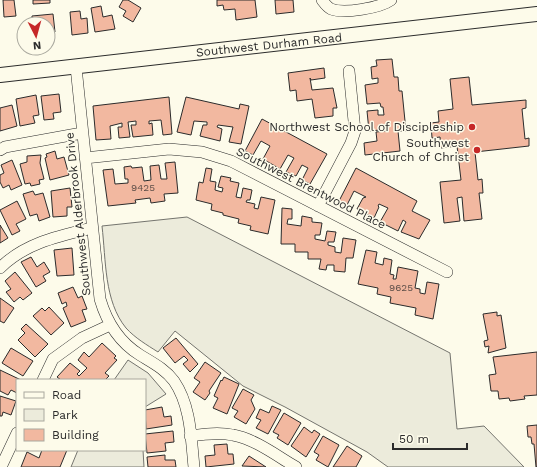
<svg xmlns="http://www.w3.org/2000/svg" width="537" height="467" font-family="'Work Sans',sans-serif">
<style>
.green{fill:#ecebdb;stroke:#74746e}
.building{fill:#f2b8a0;stroke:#2b2b2b}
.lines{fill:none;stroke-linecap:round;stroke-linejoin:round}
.minor-casing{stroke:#2b2b2b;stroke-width:12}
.major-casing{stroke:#2b2b2b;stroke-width:16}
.minor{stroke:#fdfbea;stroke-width:11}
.major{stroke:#fdfbea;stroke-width:14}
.poi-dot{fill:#c62828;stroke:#fdfbea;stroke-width:1.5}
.labels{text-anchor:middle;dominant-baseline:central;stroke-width:3;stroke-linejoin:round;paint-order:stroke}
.number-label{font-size:10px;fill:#5d4e48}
.street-label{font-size:12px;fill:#2b2b2b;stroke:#fdfbea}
.poi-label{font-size:12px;fill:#2b2b2b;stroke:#fdfbea;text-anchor:end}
</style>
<rect width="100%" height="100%" fill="#fdfbea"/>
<path class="green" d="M187,217L450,353L457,429L484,426L524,467H388L367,452L285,407L243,386L175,331L158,352C147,345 135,338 126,328C104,301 106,260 102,226Z
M128,360L148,373L166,394L145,407V380H114Z
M78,450H143L144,467H71Z"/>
<path class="building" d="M3,0H14L16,16L4,17Z
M33,0H50V3L33,4Z
M123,0H128L141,8L133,22L123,16L126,11L119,7Z
M217,0H255L257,17L236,20L235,9L224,10L223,5L217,6Z
M275,0H293L294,12L276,14Z
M101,6L103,17L112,15L115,29L95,32L91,8Z
M80,11L81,19L87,18L88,33L72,35L70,12Z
M53,14L55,32L48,33V24H32V16Z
M392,59L394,77H398L399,91H402L406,131H398L400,151L365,155L364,143L377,141L376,132L386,131L385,125H379L380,130L369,131L367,111L378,110V115H384L383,107H381L380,103L367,104L365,85L378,83V78L372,79L371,67L377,66L376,60Z
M324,68L325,78L311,80L310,78L312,90L333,88L337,108H333V116L315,118L312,99L297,101L296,90L290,91L288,73Z
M469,77L472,105L526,100V108L522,109L525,139L529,138V146L475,152L478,180L482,179L483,193H479L482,219L464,221L462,197L457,198L460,221L444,223L440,182L461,180L457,146L441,148L440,137L432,138L431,123L439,122L438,111L453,109L450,79Z
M59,94L61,112L53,113L54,119L44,120L41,96Z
M36,95L39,115L33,116L35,123L20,126L16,99Z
M169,97L172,134L163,135L161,120L149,121V124L152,123L153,135L133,137L131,125H136V121L128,122L130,137L119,138L118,127H122V123L110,126L111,139L96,140L93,106Z
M186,97L239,109L240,104L249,106L241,144L229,142L233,127L218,125L217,127L222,129L220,141L200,136L203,125H207V122L194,121L191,135L177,132Z
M12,105L17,126L0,131V108Z
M262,119L327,154L310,184L302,180L308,168L302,165L296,176L286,172L294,158L288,155L280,169L263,159L270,146L261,141L253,155L245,151Z
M55,151L57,159L64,157L69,175L50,180L45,158L47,157L46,154Z
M41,155L40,163L44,179L39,180L40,184L31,186L30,183L25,184L20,164L27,162V156Z
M12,160L22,185L11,190L9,185L3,188L0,182V175L4,173L1,165Z
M175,162L178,193L164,194L165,201L151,203L150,198L135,200L136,203L108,206L103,170L113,169L115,184L128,183V179H125L124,167L131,166L132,168L142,167L144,181L151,180L150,166L159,165L161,179H167L165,163Z
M206,168L212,169L210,181L216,182L215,190L222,192L223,188L218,187L221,176L231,178L230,181L239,183L236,197L241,198L243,188L252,190L250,200H247L246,202L255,204L254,208L258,209L261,197L275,200L268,234L250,230L251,226L238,223L239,219L223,215V213L211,210L212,204L196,200L199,182L203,183Z
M356,168L417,201L412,211L430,220L419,239L401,232L406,222L403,220L398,231L380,222L388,208L379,204L378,206L379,207L374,218L357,209L363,198L366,197L354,191L347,205L339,201Z
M70,188L72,207H67V216L53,217L51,191Z
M33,191L35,195L43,193L50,217L39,221L37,214L30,216L23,194Z
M17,201L26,219L16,224L20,231L12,235L0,210Z
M282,208L292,209V219H288L287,224L301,226L302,216L312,218V222L322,223L320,235H315V239L325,241L327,231L336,232L334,242H328V245L335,247V252L341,253L343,238L356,240L353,258H346L345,272L334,271V265H327L326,270L319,269L321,259H308V252H295V244H281Z
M0,225L8,238L0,243Z
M72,248L74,275L57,276L54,250Z
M366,250L377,252L375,263L383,265L384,258L392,260L390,274L394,275L393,279H396L398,267L418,271L415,288L420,289V293L425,294L427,282L439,284L433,319L415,315L416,308L390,303L391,297L377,294L378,288L358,284Z
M31,257L37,267L44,262L50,272L43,276L46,281L36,287L21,262Z
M15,272L32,293L23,300L20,297L14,302L6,292L11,289L5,281Z
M73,287L78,298L82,296L87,309L82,310L86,321L71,327L63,308L67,306L66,302L62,304L58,293Z
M0,298L14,308L4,323L0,321Z
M49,307L64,323L51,335L33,316L42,308L45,311Z
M497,312V316L501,315L506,348L488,353L489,346L485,347L484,341L488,340L483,314Z
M26,324L48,344L35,357L18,340L25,333L21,329Z
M176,338L198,364L190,372L183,364L188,360L184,356L175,363L163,348Z
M102,343L116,356L114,358L117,360L105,373L109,376L105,380H61L57,377L70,363L80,371L77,374L79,376L87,368L78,360L84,352L89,357Z
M11,348L33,361L23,376L2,363Z
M537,352V395L524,396L525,399L510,401L509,398L499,399L498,391H491L489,375L496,374L493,357Z
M205,362L221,373L209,391L210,393L205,400L193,392L200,382L194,378Z
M0,370L21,380H17V393L11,390L8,395L0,391Z
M224,377L239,384L227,414L213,408L218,398L214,396L221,380L222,381Z
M243,389L254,395L251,400L255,409L246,424L234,417L238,411L232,408Z
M0,396L16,401L11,415L3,412L2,416H0Z
M272,406L281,410L268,434L256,428L261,420L256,418L260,409L269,413Z
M162,407L164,417L171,416L172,425L146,429L145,410Z
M284,413L301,423L288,445L277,438L279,435L273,432Z
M537,425V467H536L534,444H532L531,437H528L527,426Z
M304,427L312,433L314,430L320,434L306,457L291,446Z
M173,431L174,442L165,443L166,451L147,453L145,434Z
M323,436L339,445L328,467L316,460L319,455L314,452Z
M227,444L228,454H233L234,464L206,467L205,456L215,455L214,445Z
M347,446L362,456L356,467H333Z
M42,450H67L60,467H21L27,452L39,458Z
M165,455V460H175L176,467H148L147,457Z
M249,456L266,467L242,466Z"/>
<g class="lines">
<g class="minor-casing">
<path id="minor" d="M322,0C325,4 327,7 331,9C344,14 380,8 391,0
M76,67L100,299C107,323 119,342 140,355C153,363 165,369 174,381C191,406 191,438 194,467
M0,150L5,147L82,133
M85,158L169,149L202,152L231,161L447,272
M318,206L351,143L355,131L349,71
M0,268C25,243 59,236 92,228
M43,380L53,359L82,338L110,325
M190,436C204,434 219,432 233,435C255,439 277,456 296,467
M1,467L17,433"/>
</g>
<g class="major-casing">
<path id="major" d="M0,75L537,14"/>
</g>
<use href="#minor" class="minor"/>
<use href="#major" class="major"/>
</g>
<g class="poi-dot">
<circle cx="472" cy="127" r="4"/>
<circle cx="477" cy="150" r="4"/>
</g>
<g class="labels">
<g class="number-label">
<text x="143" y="187">9425</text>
<text x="401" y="287">9625</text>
</g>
<g class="street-label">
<text transform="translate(269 45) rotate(-6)">Southwest Durham Road</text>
<text transform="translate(311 188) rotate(27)">Southwest Brentwood Place</text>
<text transform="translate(78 214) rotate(-96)">Southwest Alderbrook Drive</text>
</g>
<g class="poi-label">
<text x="464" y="127">Northwest School of Discipleship</text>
<text x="469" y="143">Southwest<tspan x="469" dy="14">Church of Christ</tspan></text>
</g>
</g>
<rect x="16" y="379" width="130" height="72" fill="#fdfbea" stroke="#a9a89e"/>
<rect x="24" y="392" width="20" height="6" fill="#fdfbea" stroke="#a9a89e"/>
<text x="52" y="399" font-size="12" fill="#2b2b2b">Road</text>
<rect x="24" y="409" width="20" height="12" fill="#ecebdb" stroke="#a9a89e"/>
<text x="52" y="419" font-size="12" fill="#2b2b2b">Park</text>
<rect x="24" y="429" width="20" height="12" fill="#f2b8a0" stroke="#a9a89e"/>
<text x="52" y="439" font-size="12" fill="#2b2b2b">Building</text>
<g transform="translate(36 36) rotate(174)"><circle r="19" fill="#fdfbea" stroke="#a9a89e"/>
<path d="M0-3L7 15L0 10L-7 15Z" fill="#c62828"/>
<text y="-6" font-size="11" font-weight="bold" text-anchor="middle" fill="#2b2b2b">N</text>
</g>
<path d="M393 443v6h74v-6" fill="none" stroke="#2b2b2b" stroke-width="2"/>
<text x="399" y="443" font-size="12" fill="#2b2b2b" stroke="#fdfbea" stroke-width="3" paint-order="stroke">50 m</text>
</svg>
